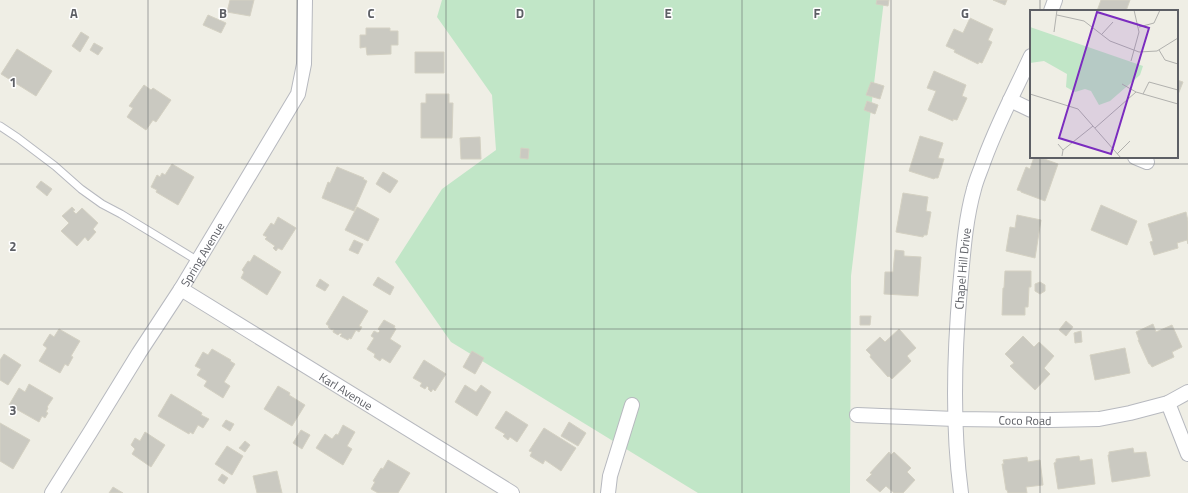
<svg xmlns="http://www.w3.org/2000/svg" width="1188" height="493" font-family="'Titillium Web',sans-serif">
<style>
.green{fill:#c1e6c7}
.building{fill:#cac9c1;stroke:#d4d1c3}
.lines{fill:none;stroke-linecap:round;stroke-linejoin:round}
.service-casing{stroke:#b7b9bf;stroke-width:9}
.minor-casing{stroke:#b7b9bf;stroke-width:16}
.service{stroke:#fff;stroke-width:7}
.minor{stroke:#fff;stroke-width:14}
.grid{fill:none;stroke:#5d5f65;stroke-width:1;stroke-opacity:0.55}
.labels{text-anchor:middle;dominant-baseline:central;stroke-width:3;stroke-linejoin:round;paint-order:stroke}
.street-label{font-size:12px;fill:#5d5f65;stroke:#fff}
.inset-road{fill:none;stroke:#b1b1ae;stroke-width:1}
.view{fill:#7b2cbf;fill-opacity:0.15;stroke:#7b2cbf;stroke-width:2}
.inset-edge{fill:none;stroke:#5d5f65;stroke-width:2}
.grid-label{font-size:13px;text-anchor:middle;font-weight:bold;fill:#5d5f65;stroke:#fff;stroke-width:3;stroke-linejoin:round;paint-order:stroke}
</style>
<rect width="100%" height="100%" fill="#efeee5"/>
<path class="green" d="M442,0H884L851,276L850,493H698L451,342L395,262L442,189L496,150L492,95L437,17Z"/>
<path class="building" d="M230,0H254L250,16L227,12Z
M877,0H889L888,6L876,4Z
M993,0H1007L1005,5Z
M1101,0H1130L1126,11H1097Z
M208,15L226,23L221,33L203,25Z
M970,18L993,29L988,40L992,42L982,63L979,62L978,64L954,52L955,50L946,46L954,29L963,33Z
M366,28H390V31H398V45H391V54L367,55L366,47L360,48V35H366Z
M81,32L89,37L80,52L72,46Z
M94,43L103,48L98,55L90,50Z
M17,49L52,71L36,96L1,74Z
M415,52H444V73H415Z
M934,71L966,85L962,96L967,98L957,120L953,119V121L928,110L936,91L927,88Z
M1177,80L1183,82L1177,97Z
M871,82L884,86L880,99L866,95Z
M144,85L151,90L153,88L171,100L156,122L153,120L146,130L127,117L133,108L129,106Z
M426,94H449V103H453L452,138H421V103H426Z
M867,101L878,105L875,114L864,110Z
M920,136L943,143L938,158L944,159L938,178H935L934,179L909,171Z
M480,137L481,159H461L460,138Z
M521,148L529,149L528,159L520,158Z
M1034,157H1039L1058,164L1045,201L1021,192V191L1017,190L1026,167L1030,169Z
M172,164L194,177L178,205L156,192L157,190L151,187L157,175L160,177L162,173L165,175Z
M337,167L364,178L363,179L367,181L354,211L322,198L328,182L330,183Z
M383,172L398,181L390,193L376,184Z
M41,181L52,189L47,196L36,187Z
M903,193L928,197L926,211L931,212L927,235H924L923,237L896,232Z
M1101,205L1137,221L1127,245L1091,230Z
M72,207L75,210L73,211L76,214L82,208L98,223L93,229L96,232L88,241L85,237L77,246L61,231L69,223L62,216Z
M357,207L379,219L368,241L345,230Z
M1186,212L1188,221V244L1187,240L1177,243L1178,248L1154,255L1150,242L1153,241L1148,224Z
M1017,215L1041,220L1035,258L1006,251L1010,227L1015,228Z
M278,217L296,228L282,250L278,248L276,251L273,248L275,246L265,239L267,237L263,235L271,223L274,225Z
M354,240L363,244L358,254L349,250Z
M895,250L904,251V256L921,257L918,296L884,294L885,272H893Z
M254,255L281,272L267,295L241,278L244,272L242,270L248,261L250,262Z
M1005,271H1031V287H1029L1028,307H1025V315H1002L1003,288H1004Z
M378,277L394,287L390,295L373,285Z
M320,279L329,285L325,291L316,286Z
M1040,282L1045,285V291L1040,294L1035,291V284Z
M343,296L368,311L359,326L362,327L359,332L356,330L351,339L349,338L348,340L340,336L342,334L340,333L338,335L333,332L334,329L332,330L328,327L329,326L326,324Z
M860,316H871L870,325H860Z
M384,320L395,326L394,328L396,329L390,339L401,346L390,363L382,358L380,361L374,357L375,354L367,349L374,338L371,336L374,331L378,333L380,331L378,329Z
M1066,321L1073,327L1066,336L1059,330Z
M1153,324L1156,332L1172,325L1182,347L1172,352L1174,357L1152,367L1150,364H1149L1138,340H1139L1136,332Z
M59,329L80,341L71,356L73,357L68,366L65,364L60,373L39,361L47,348L43,345L50,334L54,337Z
M899,329L916,348L907,356L911,361L892,379L889,376L888,377L870,357L871,355L866,350L880,337L885,342Z
M1081,331L1082,342L1075,343L1074,333Z
M1023,336L1034,347L1039,342L1054,356L1044,368L1050,374L1035,390L1010,366L1014,363L1005,354Z
M1125,348L1130,373L1095,380L1090,355Z
M212,349L231,360L230,361L235,364L224,382L230,386L223,398L204,386L207,381L197,375L201,369L195,366L203,352L208,355Z
M472,351L484,358L475,374L463,367Z
M4,354L21,365L8,385L0,380V360Z
M424,360L446,374L435,391L433,389L431,392L428,389L429,388L427,386L425,389L420,386L422,383L413,378Z
M29,384L53,398L47,407L48,408L46,412L48,413L45,418L42,416L39,422L9,405L19,388L25,392Z
M465,385L476,392L481,385L491,392L477,416L455,402Z
M278,386L290,393L289,395L305,405L292,426L264,409Z
M171,394L202,413L201,415L209,419L203,428L198,425L193,434L190,432L189,434L158,416Z
M506,411L528,425L517,442L510,437L508,440L503,436L505,434L495,428Z
M226,420L234,424L230,431L222,426Z
M569,422L586,433L578,446L561,436Z
M0,423L30,440L13,469L0,461Z
M343,425L355,432L347,446L352,449L343,465L316,448L325,434L332,439L336,434L338,435Z
M544,428L576,448L561,471L545,460L543,464L530,456L532,452L529,451Z
M301,430L310,435L302,449L293,443Z
M145,432L165,445L151,467L132,454L135,449L131,445L135,438L140,441Z
M245,441L250,445L245,452L239,448Z
M227,446L243,456L232,475L215,464Z
M1133,448L1134,453L1146,452L1150,476L1112,482L1108,455H1109V452Z
M889,452L891,455L894,452L911,468L907,472L915,480L903,493H894L886,486L880,492L866,480L872,474L870,473Z
M1079,456L1080,461L1092,459L1095,484L1058,489L1054,463L1056,462V459Z
M1027,457L1028,462L1040,460L1043,485L1026,487L1027,493H1008L1007,490H1006L1002,464H1004L1003,460Z
M388,460L410,473L398,493H378L371,489L375,482L373,481L381,468L383,469Z
M277,471L282,493H257L253,476Z
M222,474L228,478L224,484L218,480Z
M113,487L123,493H109Z"/>
<g class="lines">
<g class="service-casing">
<path id="service" d="M0,126L18,138L55,166L81,189L102,204L121,214L198,261"/>
</g>
<g class="minor-casing">
<g id="minor">
<path d="M1051,11L1055,0"/>
<path d="M1010,100L1031,110"/>
<path d="M1135,157L1147,162"/>
<path id="s1" d="M181,289L512,493"/>
<path d="M1168,403L1188,454"/>
<path id="s2" d="M857,415L955,419L1050,420L1099,419L1130,413L1168,403L1188,392"/>
<path id="s3" d="M52,493L91,431L139,353L181,289L298,94L304,64L305,0"/>
<path d="M608,493L610,476L632,405"/>
<path id="s4" d="M961,493C952,425 954,356 960,288C963,255 965,221 974,189C976,181 979,174 982,166C995,128 1014,93 1031,56"/>
</g>
</g>
<use href="#service" class="service"/>
<use href="#minor" class="minor"/>
</g>
<path class="grid" d="M148,0V493M297,0V493M446,0V493M594,0V493M742,0V493M891,0V493M1040,0V11M1040,157V493M0,164H1188M0,329H1188"/>
<g class="labels">
<g class="street-label">
<text stroke="none"><textPath href="#s3" startOffset="282">Spring Avenue</textPath></text>
<text stroke="none"><textPath href="#s4" startOffset="225">Chapel Hill Drive</textPath></text>
<text stroke="none"><textPath href="#s1" startOffset="194">Karl Avenue</textPath></text>
<text stroke="none"><textPath href="#s2" startOffset="168">Coco Road</textPath></text>
</g>
</g>
<g transform="translate(1030 10)">
<rect width="148" height="148" fill="#efeee5"/>
<path d="M0,17L113,56L110,65L80,91L69,95L61,81L55,79L45,82L36,77L37,64L14,51L0,53Z" fill="#c1e6c7"/>
<path class="inset-road" d="M27,5L54,11L80,31L109,42L127,41L148,28M109,17L124,13L130,0M24,22L27,0M72,24L83,12M129,40L135,50L148,54M101,51L109,22L104,0M92,74L106,82L148,94M0,84L48,99L91,148M113,84L119,72L148,80M65,118L106,82M28,134L33,140L32,146M33,140L63,116M87,144L100,131"/>
<path class="view" d="M67,2L119,18L81,144L29,128Z"/>
<rect width="148" height="148" class="inset-edge"/>
</g>
<g class="grid-label">
<text x="74" y="18">A</text>
<text x="223" y="18">B</text>
<text x="371" y="18">C</text>
<text x="520" y="18">D</text>
<text x="668" y="18">E</text>
<text x="817" y="18">F</text>
<text x="965" y="18">G</text>
<text x="13" y="87">1</text>
<text x="13" y="251">2</text>
<text x="13" y="415">3</text>
</g>
</svg>
